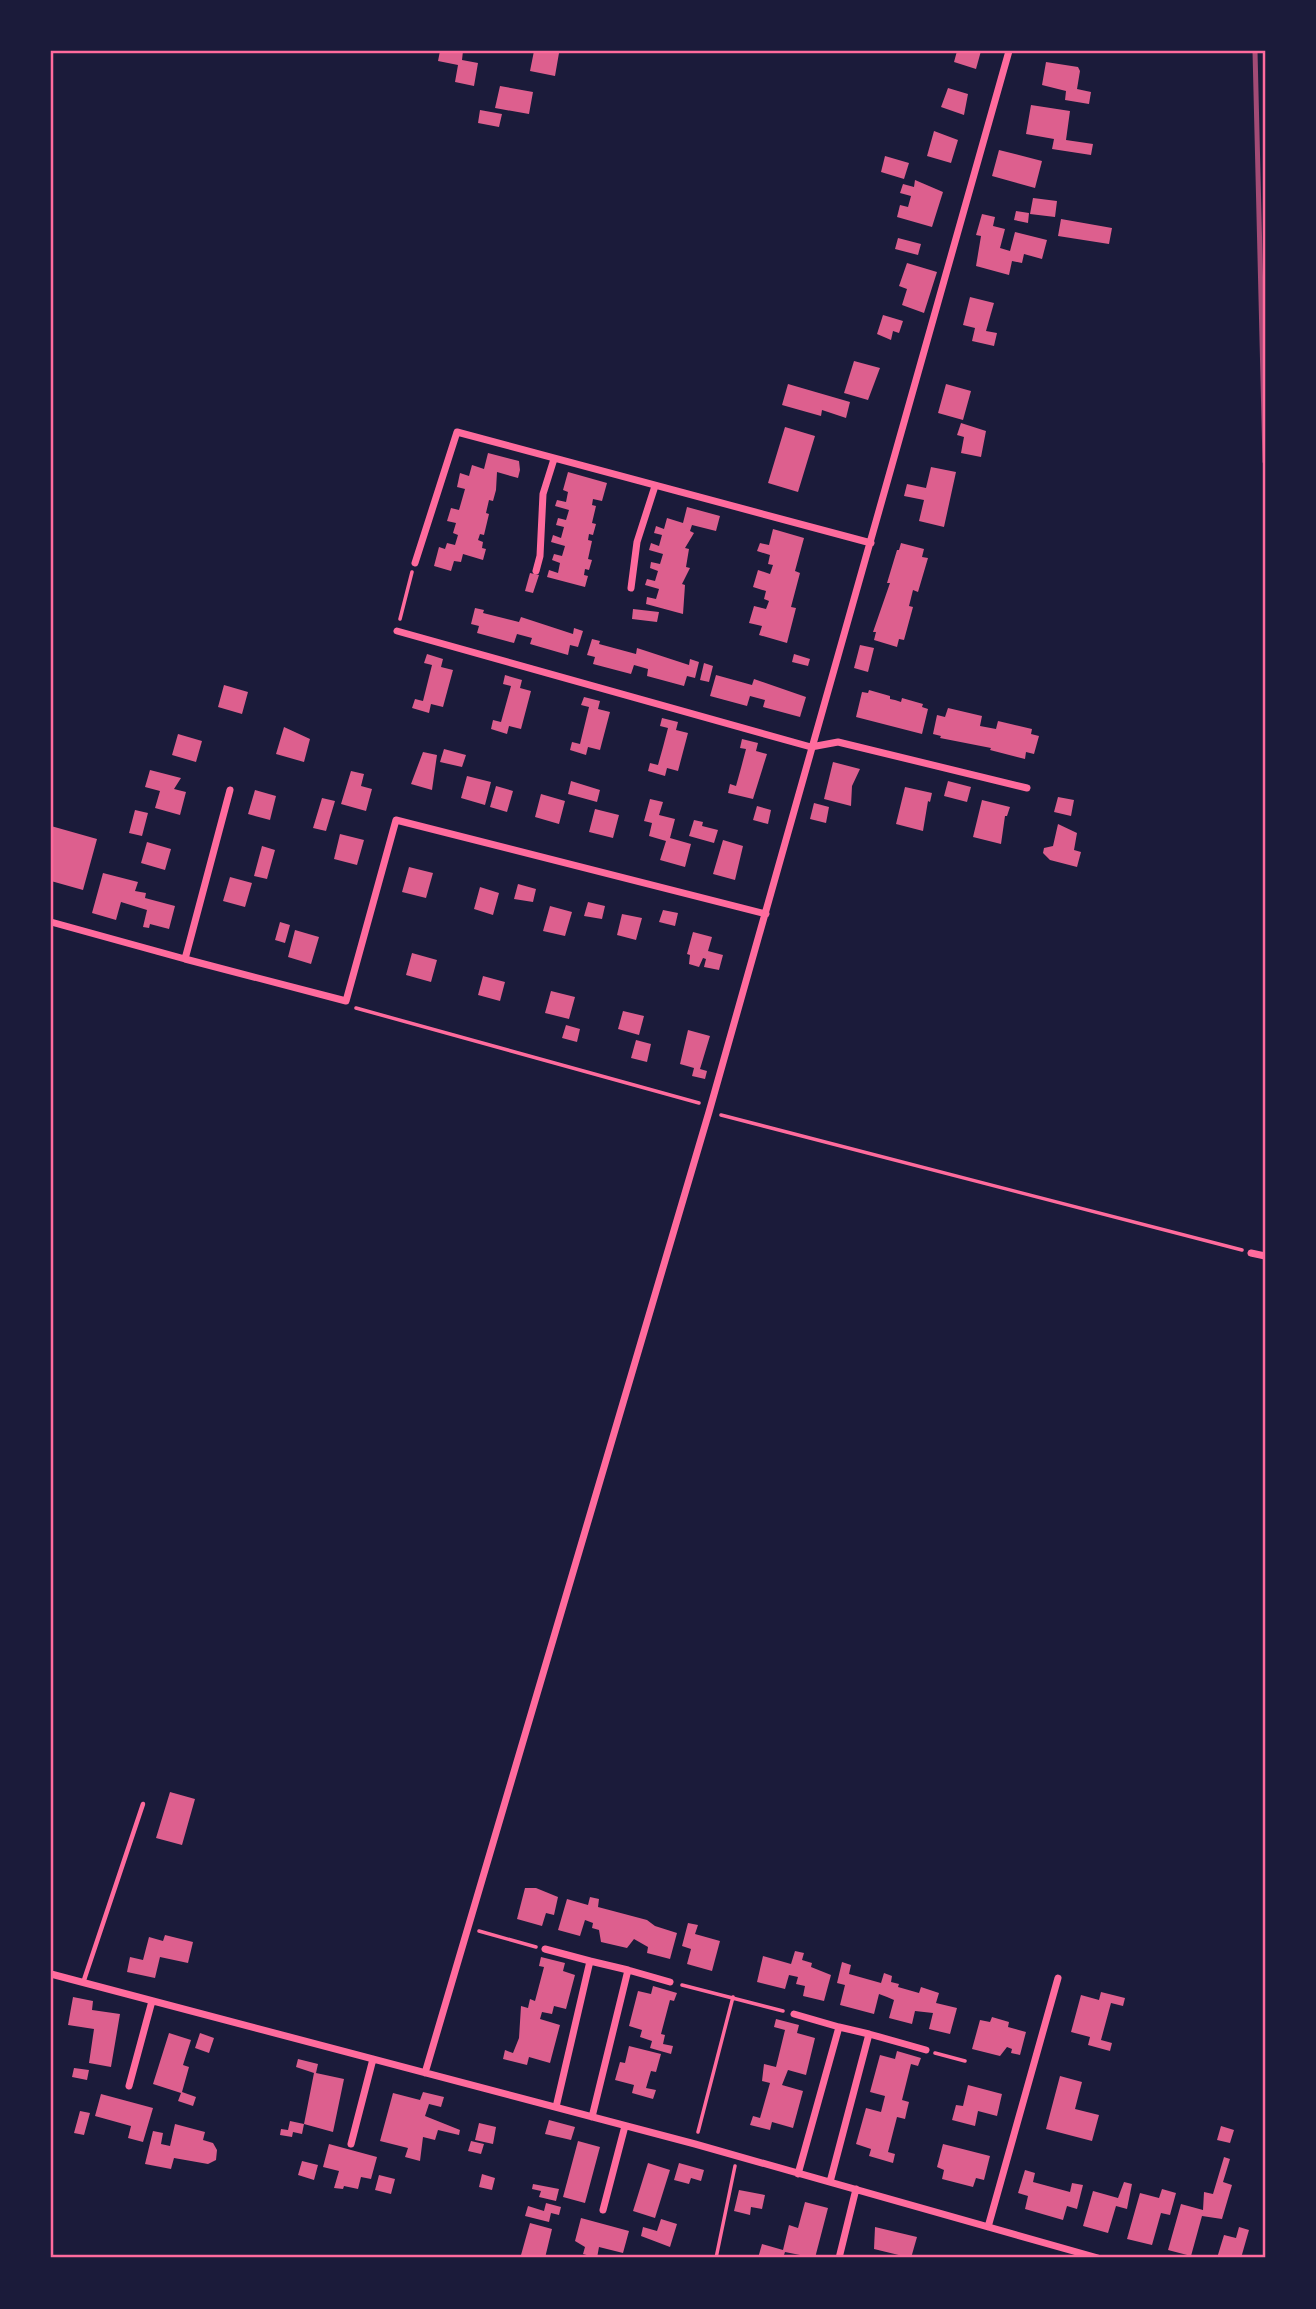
<svg xmlns="http://www.w3.org/2000/svg" width="1316" height="2309" font-family="'IBM Plex Sans',sans-serif">
<style>
.building{fill:#dd5f8e}
.lines{fill:none;stroke-linecap:round;stroke-linejoin:round}
.path{stroke:#ff6b9d;stroke-width:3.5}
.service{stroke:#ff6b9d;stroke-width:4.5}
.minor{stroke:#ff6b9d;stroke-width:7}
.rail{stroke:#a44b75;stroke-width:5}
.neatline{fill:none;stroke:#ff6b9d;stroke-width:2.5}
</style>
<rect width="100%" height="100%" fill="#1b1b3a"/>
<path class="building" d="M440,51H463L462,60L478,63L474,86L455,82L458,65L438,61Z
M534,51L559,53L555,76L530,71Z
M957,51H981L976,69L954,62Z
M1046,62L1078,67L1080,71L1077,89L1091,92L1089,104L1065,100L1066,91L1042,85Z
M500,86L533,92L529,114L495,108Z
M948,88L968,94L964,115L941,107Z
M1031,105L1070,111L1066,140L1093,144L1091,155L1052,149L1054,139L1026,134Z
M480,110L502,114L499,127L478,123Z
M934,131L958,140L951,163L927,156Z
M999,150L1042,161L1035,188L992,176Z
M885,156L909,163L904,179L881,172Z
M915,180L943,192L932,227L897,217L900,205L908,207L911,196L900,193L903,184L914,187Z
M1033,198L1057,201L1055,217L1030,214Z
M1016,211L1029,213L1028,223L1014,220Z
M982,214L995,217L993,226L1005,229L1000,248L1010,251L1015,232L1047,240L1042,259L1024,254L1022,263L1012,261L1009,275L976,266L981,236L976,235Z
M1061,219L1112,228L1109,244L1058,236Z
M898,238L921,244L918,255L895,249Z
M907,263L937,272L924,313L902,305L907,289L899,286Z
M970,297L994,303L986,331L997,333L994,346L972,341L975,328L963,325Z
M883,315L903,321L899,333L893,331L891,340L877,334Z
M854,361L880,368L868,400L844,393Z
M788,384L850,402L846,418L822,410L821,416L782,405Z
M946,384L971,391L963,420L938,413Z
M961,423L986,431L981,457L961,453L964,437L957,435Z
M785,427L815,436L798,492L768,483Z
M488,453L519,461L520,470L518,478L497,472L496,490L493,501L489,500L486,513L489,514L484,535L480,534L478,540L483,542L482,548L486,549L483,560L463,554L461,562L454,561L451,571L434,566L439,547L445,549L447,543L455,545L458,535L453,533L456,523L447,521L451,508L459,510L465,489L457,487L460,473L469,476L472,465L484,469Z
M931,467L956,472L944,527L919,521L924,500L904,496L907,484L926,488Z
M568,472L607,483L602,501L593,499L592,505L596,506L592,523L596,524L593,535L589,534L588,540L592,541L588,559L592,560L589,570L585,569L584,575L588,576L585,587L547,577L549,570L558,573L560,563L552,560L554,554L562,556L565,546L551,542L553,535L561,538L564,527L556,525L558,518L566,520L569,510L555,506L557,500L566,502L568,492L563,490Z
M687,507L720,516L716,531L692,525L690,531L694,533L685,548L689,549L686,567L690,568L682,584L685,585L683,614L646,604L647,597L656,599L659,589L645,585L647,579L655,581L658,571L650,568L651,562L660,564L663,554L649,550L651,543L659,546L662,535L654,533L656,526L664,529L667,518L683,523Z
M773,529L804,538L795,571L800,573L791,607L796,608L787,643L759,635L762,626L749,623L754,606L766,609L769,601L764,599L766,591L753,587L758,570L770,574L773,565L768,564L770,555L757,551L760,543L769,545Z
M901,543L924,549L922,557L928,558L918,592L913,590L909,606L913,607L904,640L899,639L897,647L874,640L876,632H873L890,583H887L897,550H899Z
M530,573L539,575L533,593L525,591Z
M475,608L484,610L483,613L519,622L521,617L573,634L574,628L583,631L578,647L570,645L568,655L530,644L532,638L517,634L514,643L477,633L479,626L471,624Z
M633,609L659,612L657,622L632,619Z
M592,639L600,641L599,644L636,654L637,648L689,665L690,659L699,662L695,678L687,676L684,686L647,676L648,669L634,665L631,674L593,664L595,657L587,655Z
M860,645L874,648L868,672L854,668Z
M427,654L443,659L441,667L453,670L443,707L431,704L429,713L412,708L415,699L423,701L432,665L424,663Z
M794,654L810,659L808,666L792,662Z
M704,663L713,666L709,682L700,680Z
M505,675L522,680L520,688L531,691L521,729L509,726L507,734L491,729L493,720L501,722L511,686L503,684Z
M716,675L752,685L754,679L806,697L800,717L763,707L765,700L750,696L747,706L710,696Z
M224,685L248,692L242,714L218,707Z
M869,690L890,696V699L895,700L901,702L902,698L923,704L922,707L928,709L922,734L856,717L862,692L868,693Z
M584,697L600,701L598,709L610,712L600,750L588,747L586,755L570,750L572,742L580,744L589,707L581,705Z
M948,708L982,716L980,726L996,729L998,721L1032,729L1031,734L1039,736L1034,754L1026,752L1025,759L990,750L991,748L940,738L941,736L933,734L937,715L945,717Z
M662,718L678,722L676,730L688,733L678,771L667,768L665,776L648,771L650,763L658,765L663,747L668,728L660,726Z
M284,727L310,739L304,762L276,754Z
M178,734L202,741L196,762L172,755Z
M742,739L758,743L756,751L767,754L753,799L728,793L730,784L736,786L741,768L746,749L740,748Z
M444,749L466,755L462,767L440,762Z
M423,752L437,755L432,790L411,784Z
M833,762L860,769L852,786L851,806L824,799Z
M150,770L181,778L174,789L186,792L180,815L155,808L160,791L145,787Z
M351,771L364,774L361,786L372,789L366,811L341,804Z
M467,776L491,782L485,805L461,798Z
M571,781L600,790L597,802L568,794Z
M948,781L971,787L967,802L944,796Z
M496,786L513,791L507,812L490,807Z
M905,787L932,793L930,802L928,801L923,831L896,824Z
M255,790L276,796L270,820L248,814Z
M541,794L565,801L559,824L535,817Z
M1058,797L1074,800L1071,816L1054,812Z
M322,798L335,801L326,831L313,828Z
M650,799L663,802L659,815L675,819L670,838L691,844L685,867L660,860L666,841L649,836L652,823L644,821Z
M982,800L1010,807L1007,816H1005L1001,844L973,837Z
M814,803L829,807L826,823L810,819Z
M757,806L771,810L768,824L753,820Z
M595,809L619,815L613,838L589,832Z
M135,810L148,813L142,836L129,833Z
M694,820L703,822L702,826L718,830L714,843L689,836Z
M1058,824L1077,833L1074,850L1081,852L1077,867L1050,860L1043,853L1044,848L1053,846Z
M51,826L97,839L83,890L51,881Z
M340,834L364,840L357,865L334,859Z
M723,840L743,846L735,880L713,874Z
M147,842L171,849L165,870L141,863Z
M262,846L275,850L267,879L254,876Z
M409,867L433,873L426,898L402,892Z
M103,873L138,882L135,891L146,893L145,898L175,906L169,929L150,924L149,928L143,927L147,910L121,902L116,920L92,913Z
M230,877L252,883L245,907L223,901Z
M518,884L536,889L533,902L514,899Z
M480,887L499,893L493,915L474,909Z
M588,902L605,906L602,919L584,916Z
M550,906L572,912L565,936L543,931Z
M663,910L678,913L675,926L659,922Z
M622,914L642,918L636,940L617,935Z
M280,922L290,925L285,943L275,940Z
M295,930L319,937L311,964L288,957Z
M693,932L712,937L708,951L723,955L719,970L704,967L706,959L703,958L699,967L689,964L690,955L687,954Z
M412,953L437,960L431,982L406,975Z
M483,976L505,982L500,1001L478,995Z
M551,991L575,997L569,1019L545,1013Z
M623,1011L644,1016L639,1035L618,1029Z
M566,1025L580,1029L577,1042L562,1038Z
M688,1030L710,1036L700,1069L707,1071L705,1079L692,1076L694,1068L680,1064Z
M636,1040L651,1044L647,1062L631,1058Z
M170,1792L195,1799L182,1845L156,1838Z
M525,1888H536L558,1897L554,1915L546,1913L542,1926L517,1919Z
M590,1897L599,1899L598,1907L647,1920L655,1926L677,1933L670,1959L647,1953L648,1947L634,1939L627,1948L601,1942L599,1930L592,1928L593,1923L585,1920L580,1936L558,1930L567,1899L588,1905Z
M688,1923L698,1925L695,1934L720,1941L712,1971L687,1964L691,1949L682,1946Z
M165,1935L193,1942L188,1963L160,1957L155,1978L127,1972L130,1957L143,1960L149,1937L163,1941Z
M795,1951L804,1953L802,1960L812,1963L811,1967L831,1975L824,2001L803,1996L805,1986L796,1984L798,1977L789,1975L785,1989L757,1982L763,1956L791,1964Z
M541,1957L565,1963L563,1971L575,1975L566,2009L554,2006L552,2014L542,2012L540,2019L560,2025L550,2063L529,2057L527,2065L503,2059L505,2050L513,2053L519,2038L521,2006L528,2008L530,1999L535,2001L544,1967L539,1966Z
M842,1962L851,1965L849,1974L881,1983L884,1973L892,1976L891,1982L899,1984L898,1987L919,1993L921,1987L939,1993L936,2003L957,2008L950,2034L929,2029L933,2013L915,2011L912,2024L889,2018L894,2000L887,1997L879,1994L874,2014L840,2005L845,1985L837,1983Z
M653,1986L677,1993L674,2001L670,2000L661,2034L665,2035L663,2044L673,2046L671,2054L650,2048L652,2041L640,2037L642,2030L629,2026L638,1991L651,1994Z
M1101,1992L1125,1998L1123,2006L1111,2003L1101,2040L1112,2043L1110,2051L1088,2045L1090,2037L1071,2032L1081,1995L1099,2000Z
M73,1997L93,2001L92,2010L120,2014L111,2067L89,2063L94,2029L68,2025Z
M992,2017L1009,2022L1008,2027L1026,2032L1020,2055L1011,2053L1012,2049L1007,2047L1000,2056L972,2049L980,2020L990,2022Z
M776,2019L799,2025L797,2033L815,2038L806,2075L788,2070L782,2085L803,2091L793,2128L772,2122L770,2130L750,2125L753,2116L760,2118L770,2083L762,2081L764,2064L776,2067L785,2030L774,2027Z
M169,2033L191,2040L183,2065L189,2067L182,2092L196,2097L193,2106L178,2101L181,2093L153,2084Z
M200,2033L214,2038L209,2053L195,2048Z
M629,2046L661,2054L656,2072L651,2071L646,2088L656,2090L653,2099L632,2093L634,2085L615,2080L620,2062L625,2063Z
M897,2051L921,2058L918,2066L911,2064L902,2100L909,2102L907,2110L905,2119L897,2117L888,2152L895,2154L893,2163L869,2156L871,2149L856,2144L866,2108L881,2112L885,2096L870,2092L880,2055L895,2059Z
M298,2059L318,2064L316,2073L344,2079L333,2132L304,2124L302,2134L293,2132L292,2137L280,2135L281,2129L288,2130L290,2121L304,2124L314,2073L296,2067Z
M74,2068L89,2070L87,2080L72,2077Z
M1060,2076L1082,2082L1075,2109L1099,2115L1092,2141L1046,2129Z
M968,2085L1002,2094L997,2116L978,2111L975,2126L952,2120L956,2105L963,2106Z
M423,2092L444,2097L441,2107L429,2104L425,2116L460,2130L459,2135L438,2130L435,2140L423,2137L420,2161L405,2157L408,2148L380,2141L393,2093L420,2100Z
M101,2094L153,2108L143,2142L128,2138L131,2126L95,2116Z
M80,2111L90,2113L84,2135L74,2133Z
M549,2120L575,2127L571,2140L545,2134Z
M479,2123L496,2127L493,2144L475,2140Z
M175,2124L205,2132L203,2140L213,2143L217,2150L216,2160L208,2164L174,2158L171,2169L145,2164L153,2131L163,2133L161,2144L170,2146Z
M1221,2126L1234,2130L1230,2143L1217,2140Z
M471,2141L484,2144L481,2154L468,2151Z
M578,2141L600,2147L585,2203L563,2197Z
M329,2144L377,2157L371,2179L361,2177L358,2189L344,2186L343,2189L334,2188L339,2171L323,2167Z
M943,2144L990,2156L984,2180L976,2178L973,2187L942,2179L944,2170L937,2167Z
M1224,2157L1230,2159L1223,2182L1232,2185L1222,2219L1202,2216L1191,2256L1168,2250L1181,2204L1203,2210L1204,2192L1213,2194Z
M302,2161L318,2165L314,2180L298,2175Z
M648,2163L670,2170L655,2218L633,2211Z
M679,2163L704,2170L701,2181L691,2178L689,2184L674,2180Z
M1025,2170L1035,2173L1033,2182L1070,2192L1072,2183L1083,2185L1077,2209L1067,2206L1063,2220L1025,2209L1028,2196L1018,2193Z
M482,2174L495,2178L492,2190L479,2187Z
M379,2175L395,2179L391,2194L375,2190Z
M1124,2182L1132,2184L1127,2209L1116,2206L1108,2233L1083,2226L1093,2191L1118,2198Z
M533,2184L559,2189L556,2201L539,2197L541,2191L532,2189Z
M1162,2189L1176,2193L1170,2215L1161,2213L1152,2245L1127,2239L1140,2193L1159,2198Z
M739,2190L765,2195L762,2209L751,2207L750,2215L734,2211Z
M805,2202L828,2208L815,2258L785,2252L783,2258H758L762,2244L783,2250L789,2225L798,2228Z
M546,2203L561,2207L559,2215L551,2213L549,2222L525,2216L528,2206L544,2211Z
M581,2218L629,2231L623,2253L599,2247L597,2258L583,2254L585,2247L575,2241Z
M661,2219L677,2224L670,2247L641,2236L643,2227L657,2231Z
M530,2223L552,2229L545,2258L521,2255Z
M875,2227L917,2237L911,2258L874,2249Z
M1239,2227L1249,2230L1241,2258H1217L1224,2235L1236,2238Z"/>
<g class="lines">
<path class="path" d="M400,619L412,572
M356,1008L699,1103
M721,1115L1242,1250
M479,1931L536,1947
M682,1985L783,2011
M935,2053L965,2061
M698,2132L733,1997
M716,2258L735,2166"/>
<path class="service" d="M83,1983L143,1804"/>
<path class="minor" d="M415,563L457,432L871,543
M536,571L540,556L543,494L554,459
M631,588L637,542L655,486
M397,631L811,747L838,742L1027,788
M230,790L185,959L346,1001L396,820L766,914
M51,922L185,959
M1251,1253L1265,1256
M545,1949L590,1961
M628,1970L670,1982
M51,1974L695,2144L1098,2258
M794,2014L839,2027
M869,2034L926,2050
M425,2073L709,1112L1009,51
M129,2086L152,2001
M556,2107L590,1961L628,1970L592,2117
M351,2144L373,2059
M798,2174L839,2027L869,2034L830,2182
M603,2210L625,2126
M988,2227L1058,1978
M839,2258L856,2189"/>
<path class="rail" d="M1255,51L1265,462"/>
</g>
<rect width="1316" height="2309" fill="none" stroke="#1b1b3a" stroke-width="105"/>
<rect x="52" y="52" width="1212" height="2204" class="neatline"/>
</svg>
